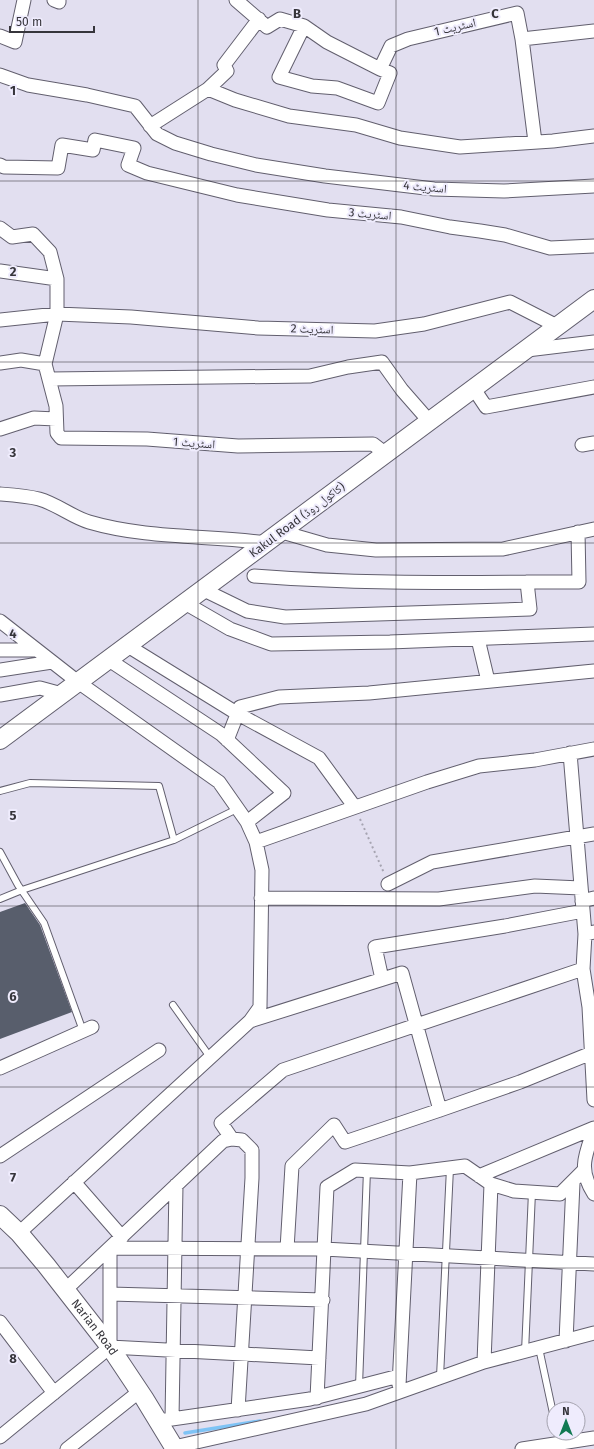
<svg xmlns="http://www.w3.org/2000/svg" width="594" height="1449" font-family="'Fira Sans','Noto Naskh Arabic',sans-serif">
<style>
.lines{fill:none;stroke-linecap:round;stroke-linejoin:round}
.stream{stroke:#7ec3f5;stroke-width:3.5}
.building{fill:#585e6c}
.lane-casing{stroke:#625f6e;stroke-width:8}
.street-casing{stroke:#625f6e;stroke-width:15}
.secondary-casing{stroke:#625f6e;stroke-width:20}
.path{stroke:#a6a4b1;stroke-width:2;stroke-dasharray:2 3;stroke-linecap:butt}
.lane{stroke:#fff;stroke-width:6}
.street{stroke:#fff;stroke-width:13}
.secondary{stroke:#fff;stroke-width:18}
.grid{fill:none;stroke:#36353b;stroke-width:1;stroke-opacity:0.55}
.labels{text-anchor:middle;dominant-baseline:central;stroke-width:4;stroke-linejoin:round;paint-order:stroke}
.street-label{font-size:12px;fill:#36353b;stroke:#efecfd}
.grid-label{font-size:13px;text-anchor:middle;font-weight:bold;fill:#36353b;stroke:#efecfd;stroke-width:4;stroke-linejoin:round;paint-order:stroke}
</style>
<rect width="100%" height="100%" fill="#e2dff0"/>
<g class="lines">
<path class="stream" d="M185,1433L260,1421"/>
</g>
<path class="building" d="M25,903L40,925L72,1012L0,1039V912Z"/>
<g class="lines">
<g class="lane-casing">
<path id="lane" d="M0,791L30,783L159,786L174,840
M0,852L18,885L44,923L83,1031
M0,899L22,890L174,840L237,809
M173,1005L210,1057
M539,1348L554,1418
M525,1352L532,1192
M440,1377L450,1168
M359,1386L367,1170"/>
</g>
<g class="street-casing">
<path id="street" d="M54,0L59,2V0
M236,0L267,27L280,19L304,26L327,42L380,69L391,46L408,39L517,13L522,39L594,31
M259,19L224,65L227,71L208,89L235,100L289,116L356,125L400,138L460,147L553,141L594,136
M304,26L279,77L312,86L337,88L378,103L390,73L380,69
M0,36L15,42L24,0
M522,39L535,142
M0,75L28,85L87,95L135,106L157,134L175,143L211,154L256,165L325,176L434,189L504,191L594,186
M150,126L208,89
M0,165L4,167L58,168L62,145L93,150L95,140L134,148L128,165L147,173L237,195L328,210L401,217L450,227L480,231L505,235L550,248L594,246
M0,228L12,237L33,234L50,252L57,279V314L45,364L56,406L57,433L61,438L147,439L238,446L373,444L386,454
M0,271L57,279
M0,320L57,314L131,317L258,328L375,331L424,324L510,302L557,326
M527,350L594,342
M0,363L21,360L45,364
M50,379L310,376L348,367L382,362L402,390L430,422
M474,389L486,407L594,387
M0,429L34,418L56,419
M582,445L594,443
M0,494C13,495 27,496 39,499C57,504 72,517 89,522C147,539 208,535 267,543
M282,532L327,545L376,550L503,549L594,529
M254,576C345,583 436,583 527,582
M204,590L247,611L285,617L530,609L527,582H579L578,532
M185,603L230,629L271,644L390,642L594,634
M0,621L78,682L219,782L247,822L256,842L262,870L260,1007L250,1021L19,1233
M478,639L488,681
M128,646L238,714L319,758L354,806
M0,650H37
M109,660L221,734L284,793L247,822
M0,670L52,662
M0,695L40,688L62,694
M227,740L240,707L279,697L369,693L594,671
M570,753L585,934
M256,842L427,782L479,766L535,760L594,749
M388,884L432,862L594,834
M261,898L439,899L535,886L581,888
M582,901L594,898
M583,969L585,934L594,932
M382,979L375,947L505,926L583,911
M250,1021L402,973L440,1110
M0,1068L92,1027
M594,1130C585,1156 578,1169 594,1194
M232,1139L221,1123L283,1070L583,969L589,1007L594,1100
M0,1156L159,1050
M479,1176L594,1128
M74,1182L122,1237
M287,1249L292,1166L334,1125L345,1142L440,1110L520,1082L594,1052
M64,1291L223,1141L232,1139L242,1140L252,1150V1178L238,1410
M110,1294V1347
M323,1300L110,1294V1248L324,1249L327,1187L355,1170L410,1173L465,1166L491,1184L514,1191L560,1194L583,1171
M0,1322L54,1393
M566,1341L573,1183
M484,1362L491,1184
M399,1385L410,1173
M317,1398L324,1249L594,1264
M172,1419L176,1185
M158,1421L310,1399L399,1376
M0,1437L110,1347L319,1358
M174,1447L366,1404L484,1362L594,1333
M67,1449L140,1391
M522,1449L594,1438"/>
</g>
<g class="secondary-casing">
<g id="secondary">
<path d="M0,740L594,299"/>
<path id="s1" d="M0,1215L19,1233L46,1265L110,1347L144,1398L175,1449"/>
</g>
</g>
<path class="path" d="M360,819L384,873"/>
<use href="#lane" class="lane"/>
<use href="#street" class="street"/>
<use href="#secondary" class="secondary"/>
</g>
<path class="grid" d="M198,0V1449M396,0V1449M0,181H594M0,362H594M0,543H594M0,724H594M0,906H594M0,1087H594M0,1268H594"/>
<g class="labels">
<g class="street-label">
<text transform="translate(455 27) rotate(-13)">اسٹریٹ 1</text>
<text transform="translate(425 187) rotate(5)">اسٹریٹ 4</text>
<text transform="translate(370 214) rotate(5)">اسٹریٹ 3</text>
<text transform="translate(312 329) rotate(2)">اسٹریٹ 2</text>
<text transform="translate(194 443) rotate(4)">اسٹریٹ 1</text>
<text transform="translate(297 520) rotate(-37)">Kakul Road (کاکول روڈ)</text>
<text stroke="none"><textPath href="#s1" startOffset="147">Narian Road</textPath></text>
</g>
</g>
<g class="grid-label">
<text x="297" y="18">B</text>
<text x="495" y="18">C</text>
<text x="13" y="95">1</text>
<text x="13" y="276">2</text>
<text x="13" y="457">3</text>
<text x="13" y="638">4</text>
<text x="13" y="820">5</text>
<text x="13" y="1001">6</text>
<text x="13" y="1182">7</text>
<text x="13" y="1363">8</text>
</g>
<g transform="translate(566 1421)"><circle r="19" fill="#efecfd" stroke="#a5a3af"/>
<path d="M0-3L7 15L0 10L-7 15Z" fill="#127a53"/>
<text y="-6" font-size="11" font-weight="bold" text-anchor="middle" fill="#36353b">N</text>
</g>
<path d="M10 26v6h84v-6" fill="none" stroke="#36353b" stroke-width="2"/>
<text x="16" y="26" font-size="12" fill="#36353b" stroke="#efecfd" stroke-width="3" paint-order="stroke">50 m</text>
</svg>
